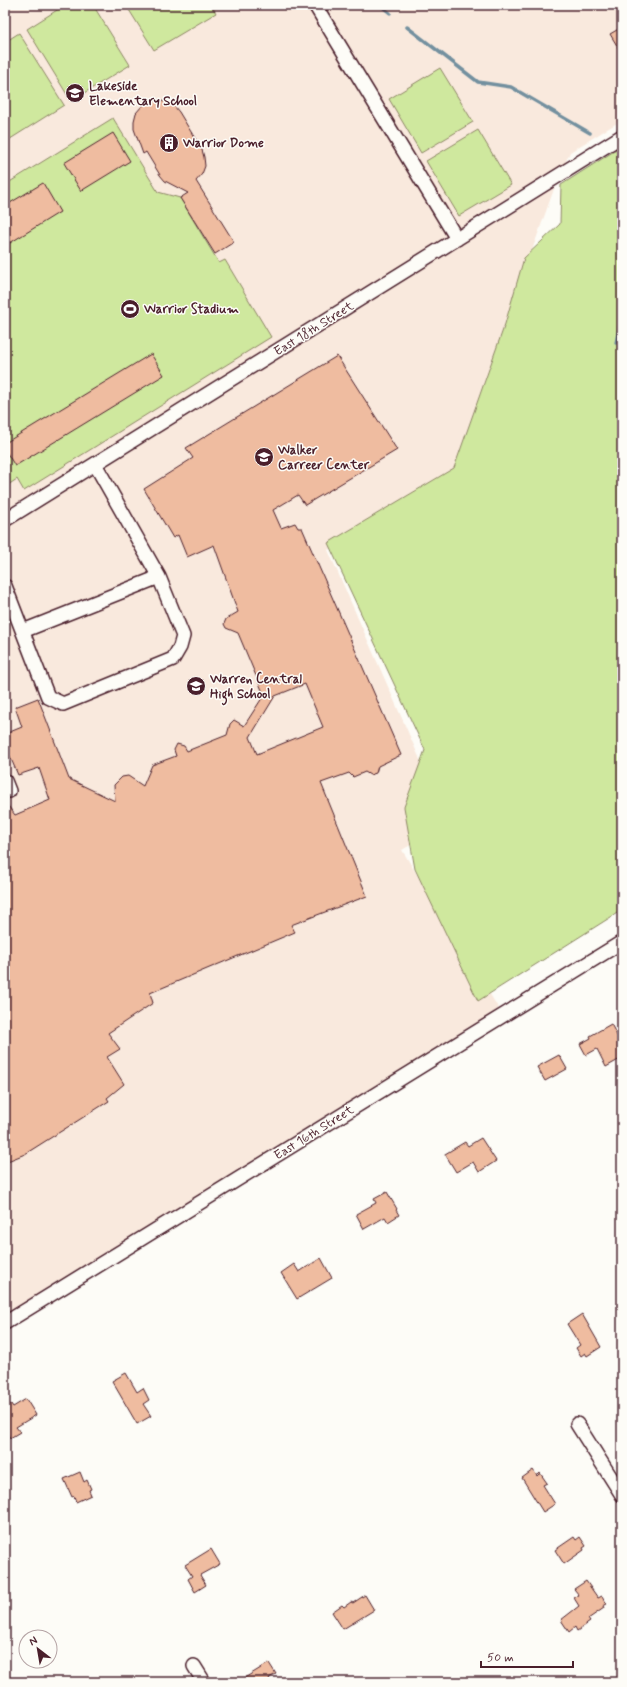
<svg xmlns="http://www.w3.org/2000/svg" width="627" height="1687" font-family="Mynerve,sans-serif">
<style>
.built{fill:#f9e9dd}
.green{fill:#cfe89e;stroke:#8c8464}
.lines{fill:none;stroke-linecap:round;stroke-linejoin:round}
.stream{stroke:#73909f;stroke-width:3.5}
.building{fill:#efbca0;stroke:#4a1f2b;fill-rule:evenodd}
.minor-casing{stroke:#4a1f2b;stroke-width:16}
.minor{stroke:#fdfcf7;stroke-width:13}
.labels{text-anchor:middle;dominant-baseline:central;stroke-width:3;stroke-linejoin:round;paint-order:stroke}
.poi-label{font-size:13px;font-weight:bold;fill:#4a1f2b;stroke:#fdfcf7;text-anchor:start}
.street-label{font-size:13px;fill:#4a1f2b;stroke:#fdfcf7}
</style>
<rect width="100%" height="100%" fill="#fdfcf7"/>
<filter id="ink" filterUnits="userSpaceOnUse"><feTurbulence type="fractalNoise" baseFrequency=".025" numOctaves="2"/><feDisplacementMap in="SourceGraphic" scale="8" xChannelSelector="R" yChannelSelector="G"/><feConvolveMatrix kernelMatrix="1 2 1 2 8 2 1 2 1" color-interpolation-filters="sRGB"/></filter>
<g filter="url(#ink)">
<path class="built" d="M5,5H622V120L570,152L554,189L452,474L328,550L448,823L402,850L499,1009L5,1315Z"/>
<path class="green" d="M65,5H93L130,65L71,101L27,29Z
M126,5H211L216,13L154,50Z
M19,33L64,105L7,141L5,137V42Z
M440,68L473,122L421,153L389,99Z
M113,118L158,192L180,198L219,263L225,260L271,337L24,491L17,479L5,487V179L8,183Z
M478,130L511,185L459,216L426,161Z
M622,146V910L478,1001L415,869L404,807L425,750L328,543L454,468L505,324L524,258L560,224L561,185Z"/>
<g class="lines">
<path class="stream" d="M380,5L390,13
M407,27L478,82L511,87L590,133
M616,343L622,315"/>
</g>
<path class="building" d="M622,27V54L610,34Z
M158,100L166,102L174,106L179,112L202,150L204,157L205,166L202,174L196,181L234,242L215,254L180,198L188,193L165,181L160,175L146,152L143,154L134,129V121L136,113L142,106L149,102Z
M113,133L130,161L81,191L64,163Z
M43,183L60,212L5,246V206Z
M151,354L164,375L15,466L5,450V443Z
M337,356L397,450L305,505L298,495L273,510L281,528L295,523L298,528H302L401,755L378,766L376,773L370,775L365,772L353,777L349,773L321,783L367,896L291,925L295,932L150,993L153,1003L108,1033L120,1049L107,1057L124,1084L107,1098L109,1101L25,1154L5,1162V802L15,815L50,800L39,768L18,775L5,745V734L22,727L15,707L38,698L69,779L115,801L114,785L122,777L128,776L143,786L152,765L176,756L174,750L177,744L184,746L187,751L227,735L230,724L234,720L244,726L264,695L238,633L226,628L224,624L226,619L238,612L214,545L187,557L178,535L173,538L144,489L193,458L186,448ZM305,684L323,727L257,754L250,737L275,696Z
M611,1024L622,1045V1058L606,1067L597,1049L586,1055L580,1044L591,1038L590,1036Z
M559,1055L567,1069L545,1081L537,1067Z
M481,1138L496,1161L479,1172L473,1162L456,1172L445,1154L465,1142L468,1146Z
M387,1192L397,1209L396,1210L399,1215L388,1222L385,1217L364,1229L356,1214L376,1203L374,1199Z
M321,1258L332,1278L297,1299L281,1273L294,1264L299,1272Z
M582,1314L601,1347L587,1356L585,1353L581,1356L576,1348L580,1345L567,1324Z
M126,1373L137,1392L143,1388L149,1400L143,1404L151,1416L137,1424L112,1381Z
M26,1399L36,1415L16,1427L20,1432L10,1438L5,1430V1408L11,1404L13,1407Z
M533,1470L537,1476L540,1473L547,1483L543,1485L555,1504L543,1512L522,1478Z
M80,1472L84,1482L87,1480L91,1489L89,1490L91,1495L76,1502L74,1496L72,1497L64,1479Z
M574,1537L576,1540L580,1537L586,1546L583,1548L584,1550L564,1564L555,1550Z
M211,1549L220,1564L200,1575L206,1585L195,1592L188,1579L192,1576L185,1565Z
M586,1581L598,1598L602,1596L607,1604L603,1606L604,1608L588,1619L590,1622L577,1631L575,1627L569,1632L561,1620L579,1606L574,1598L579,1595L574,1589Z
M365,1595L374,1610L343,1629L332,1612L342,1605L344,1607L351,1602L353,1603Z
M269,1663L276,1674L269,1678L271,1682H238Z"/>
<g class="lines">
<g class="minor-casing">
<path id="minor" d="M315,5L457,239
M5,520L622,136
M5,586L48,697L63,704L173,659L180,647L183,636L159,577L95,464
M23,631L159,577
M5,781L9,791
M5,1323L622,942
M577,1424L622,1495
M194,1666L204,1682"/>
</g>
<use href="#minor" class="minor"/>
</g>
</g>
<defs>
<g id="school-disc" transform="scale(1)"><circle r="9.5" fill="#4a1f2b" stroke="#fdfcf7"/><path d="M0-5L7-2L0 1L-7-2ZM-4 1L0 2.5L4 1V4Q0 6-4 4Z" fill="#fff"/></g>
<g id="building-disc" transform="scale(1)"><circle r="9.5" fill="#4a1f2b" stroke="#fdfcf7"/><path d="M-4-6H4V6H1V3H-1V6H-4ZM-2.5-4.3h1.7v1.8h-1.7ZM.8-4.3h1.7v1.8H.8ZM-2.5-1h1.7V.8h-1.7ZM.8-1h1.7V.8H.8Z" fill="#fff"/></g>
<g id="stadium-disc" transform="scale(1)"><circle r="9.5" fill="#4a1f2b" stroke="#fdfcf7"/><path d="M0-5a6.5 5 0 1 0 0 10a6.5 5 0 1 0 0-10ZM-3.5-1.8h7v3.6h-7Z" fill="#fff"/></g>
</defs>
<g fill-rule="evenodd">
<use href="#school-disc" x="75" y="93"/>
<use href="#building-disc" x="169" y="143"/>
<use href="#stadium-disc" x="130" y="309"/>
<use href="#school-disc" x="264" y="457"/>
<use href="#school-disc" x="196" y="686"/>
</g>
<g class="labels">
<g class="poi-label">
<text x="89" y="86">Lakeside<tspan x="89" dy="15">Elementary School</tspan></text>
<text x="183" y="143">Warrior Dome</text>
<text x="144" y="309">Warrior Stadium</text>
<text x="278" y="450">Walker<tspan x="278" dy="15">Carreer Center</tspan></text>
<text x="210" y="679">Warren Central<tspan x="210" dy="15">High School</tspan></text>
</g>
<g class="street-label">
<text transform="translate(314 329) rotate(-32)">East 18th Street</text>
<text transform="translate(314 1133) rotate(-32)">East 16th Street</text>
</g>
</g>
<rect width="627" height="1687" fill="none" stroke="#fdfcf7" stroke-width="20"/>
<rect x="10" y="10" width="607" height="1667" fill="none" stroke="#4a1f2b" stroke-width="1.5" filter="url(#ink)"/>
<g transform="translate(38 1649) rotate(329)"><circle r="19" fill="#fdfcf7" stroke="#b5a4a5"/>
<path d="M0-3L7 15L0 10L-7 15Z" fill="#4a1f2b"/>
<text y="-6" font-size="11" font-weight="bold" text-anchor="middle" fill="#4a1f2b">N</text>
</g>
<path d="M481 1661v6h92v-6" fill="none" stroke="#4a1f2b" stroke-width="2"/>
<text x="487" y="1661" font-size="12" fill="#4a1f2b" stroke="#fdfcf7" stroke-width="3" paint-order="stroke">50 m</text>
</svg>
